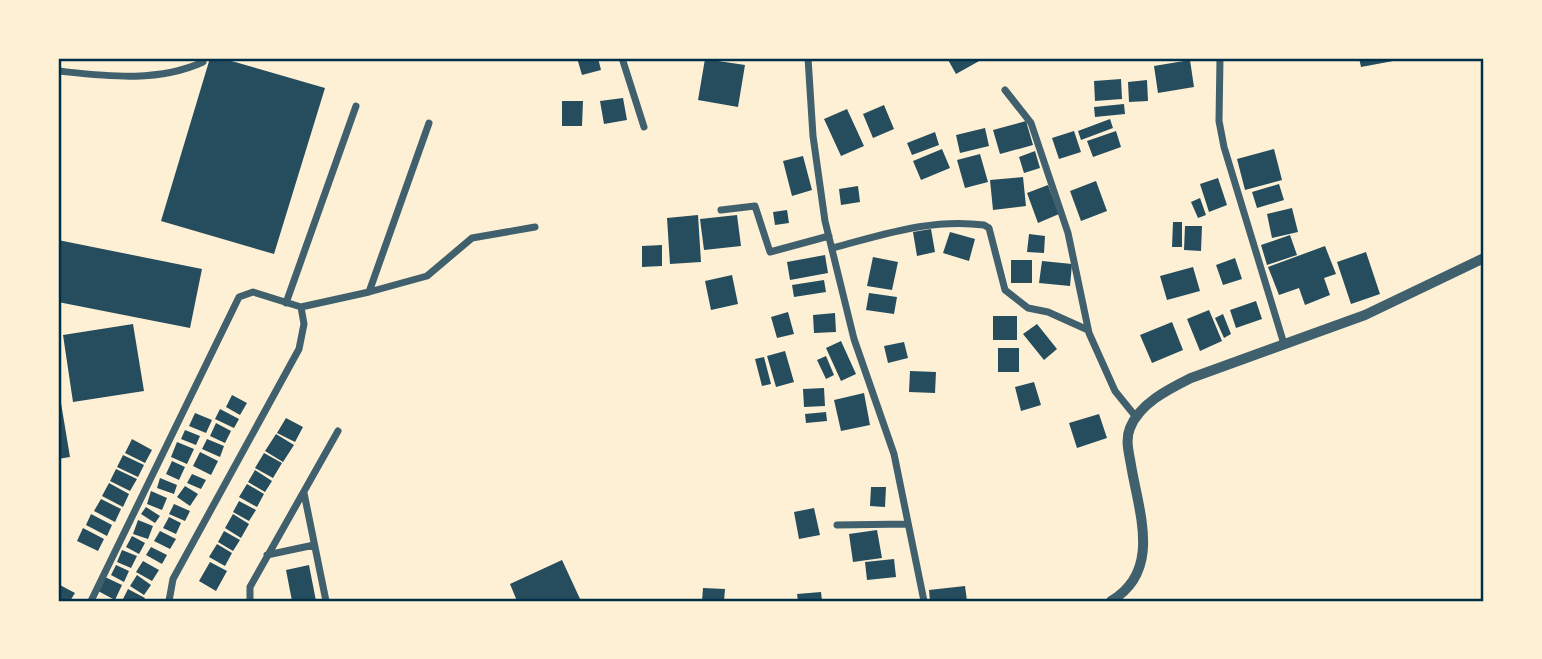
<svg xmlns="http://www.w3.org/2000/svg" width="1542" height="659" font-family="Montserrat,sans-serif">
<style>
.building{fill:#264d5e}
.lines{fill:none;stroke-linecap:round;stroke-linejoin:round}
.minor{stroke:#3f606c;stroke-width:7}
.tertiary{stroke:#3f606c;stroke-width:10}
.neatline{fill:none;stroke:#003049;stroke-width:2.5}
</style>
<rect width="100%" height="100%" fill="#fdf0d5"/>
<path class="building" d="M210,58H221L325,88L274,254L161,221Z
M577,58H598L601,70L582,75Z
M947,58H980L981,60L956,74Z
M1359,58H1404V59L1361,67Z
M705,59L745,65L738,107L698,100Z
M1190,60L1194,87L1158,93L1154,66Z
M1121,79L1122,99L1095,101L1094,81Z
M1147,80L1148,101L1129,102L1128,82Z
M623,98L627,120L604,124L600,101Z
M562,101H583L582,126H562Z
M1124,104L1125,114L1095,117L1094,107Z
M884,105L894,129L873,138L863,114Z
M847,109L864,146L841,156L824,119Z
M1110,119L1113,128L1081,140L1078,131Z
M1026,121L1033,145L1000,154L993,130Z
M985,128L989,146L960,153L956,135Z
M1074,131L1081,152L1059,159L1052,138Z
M1116,131L1121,147L1093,157L1087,141Z
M935,132L939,145L912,155L907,143Z
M942,149L950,168L921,180L913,161Z
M1274,149L1282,180L1245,190L1237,159Z
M1035,151L1040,168L1024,173L1019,157Z
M980,154L988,182L965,188L957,160Z
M803,156L812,190L792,196L783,161Z
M1023,177L1026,206L993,210L990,180Z
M1218,178L1227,205L1209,212L1200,184Z
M1096,181L1107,211L1081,221L1070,191Z
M1279,184L1284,200L1257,208L1252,192Z
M1048,185L1059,214L1038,223L1027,193Z
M858,186L860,202L841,205L839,189Z
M1200,198L1206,215L1198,218L1191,202Z
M1292,208L1298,232L1272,238L1267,214Z
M787,210L789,223L775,225L773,212Z
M698,215L701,262L670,264L667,218Z
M737,215L741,246L704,250L700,219Z
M1173,222H1182V247H1172Z
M1185,226H1202L1201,251L1184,250Z
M931,229L935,252L917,256L913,232Z
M950,232L975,239L969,261L943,253Z
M1029,234L1045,236L1044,253L1027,252Z
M1290,235L1297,255L1267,265L1261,245Z
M58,240L202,269L190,328L58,302Z
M662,245V266L642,267V246Z
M1325,246L1336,274L1324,278L1330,295L1305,305L1299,288L1279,295L1268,267Z
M1366,252L1380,294L1351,304L1337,262Z
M825,255L828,273L790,280L787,262Z
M873,257L898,262L892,290L867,286Z
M1235,258L1242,279L1223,285L1216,265Z
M1011,260H1032V283H1011Z
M1042,261L1072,264L1070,286L1039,283Z
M1193,267L1200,291L1167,300L1160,276Z
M732,275L738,304L711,310L705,281Z
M824,280L826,292L794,297L792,285Z
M869,293L897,297L894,314L866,310Z
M1256,301L1262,319L1236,328L1230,310Z
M1209,310L1222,341L1200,351L1187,319Z
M788,312L794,334L777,338L771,317Z
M835,313L836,332L814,333L813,315Z
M1223,314L1231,334L1224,338L1215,318Z
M993,316H1017V340H993Z
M1172,322L1183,350L1152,363L1140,335Z
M133,324L144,391L73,402L63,335Z
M1037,324L1057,349L1044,360L1023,334Z
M841,341L856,374L841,381L826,348Z
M904,342L908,358L888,363L884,346Z
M998,348H1019V372H998Z
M785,351L794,382L776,387L767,356Z
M826,356L834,375L826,379L817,360Z
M764,357L771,384L762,386L755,359Z
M910,371L936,372L935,393L909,392Z
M1034,382L1041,405L1021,411L1015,387Z
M58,385L70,457L58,459Z
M824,388L825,406L804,407L803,389Z
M864,393L870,425L841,431L834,400Z
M232,395L247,403L240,415L226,407Z
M220,409L239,419L234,428L215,419Z
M826,412L827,421L806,423L805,414Z
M195,413L212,420L206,433L189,426Z
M1099,414L1107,438L1077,448L1069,423Z
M286,418L303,427L295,442L277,433Z
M216,423L231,431L225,443L210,436Z
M185,430L200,436L196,445L181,439Z
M276,434L294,445L283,462L265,451Z
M132,439L152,450L145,463L125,453Z
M207,439L224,446L220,457L202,449Z
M177,442L194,449L187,464L171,457Z
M200,452L218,461L211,475L193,466Z
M264,453L282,463L273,478L255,468Z
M123,455L144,465L138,477L117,467Z
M172,461L185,467L179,480L166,474Z
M116,469L137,479L130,491L110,481Z
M255,470L272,481L265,492L248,482Z
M192,474L206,480L201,489L187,483Z
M160,478L177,485L174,494L157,488Z
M109,483L129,494L123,507L102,496Z
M247,484L264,494L257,507L239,497Z
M185,486L198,494L190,506L177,497Z
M871,487H886L885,507L870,506Z
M151,491L167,498L162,510L147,504Z
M101,499L121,509L115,522L94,511Z
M239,501L256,510L249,521L233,512Z
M174,504L190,511L185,521L169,514Z
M146,507L160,516L155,523L141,514Z
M814,508L820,535L799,539L794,512Z
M91,514L112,525L107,536L86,525Z
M233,514L249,524L241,538L225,528Z
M169,517L181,523L176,534L163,528Z
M138,520L153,526L148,539L133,534Z
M83,528L104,539L98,551L77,541Z
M877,530L882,558L853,562L849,534Z
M160,531L176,539L170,549L154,541Z
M224,531L240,540L233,551L218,542Z
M132,536L145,543L139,554L126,547Z
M217,544L232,553L225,566L209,557Z
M151,547L167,555L162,564L146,555Z
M122,550L137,556L131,568L117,562Z
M894,559L896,577L867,580L865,562Z
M562,560L581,601H517L510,584Z
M143,561L159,570L152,581L136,572Z
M210,562L227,571L216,591L199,581Z
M116,565L129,571L124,582L111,575Z
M309,565L316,601H292L286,570Z
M137,575L151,585L144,595L130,586Z
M105,577L122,585L115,600L98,591Z
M58,584L75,593L70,601H58Z
M965,586L967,601H930L929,590Z
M703,588L725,589L724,601H702Z
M128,589L145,598L143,601H122Z
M821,592L822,601H798L797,594Z"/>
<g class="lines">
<path class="minor" d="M622,58L644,127
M808,58L813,136L825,221L854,339L894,454L924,601
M1220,58L1219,121L1224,147L1284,344
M58,71C106,76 157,83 203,62
M1005,90L1031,123L1068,233L1089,333L1115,391L1136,417
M721,210L755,206L770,252L829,236
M832,248C883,235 930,218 984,225L989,228L1005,290L1028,308L1048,312L1088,330
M369,292L429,123
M286,303L356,106
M304,493L326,601
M837,525L908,524
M267,555L314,545
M91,601L239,297L253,292L301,307L369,292L427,276L472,238L535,227
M169,601L173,579L299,349L304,324L301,307
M250,601V587L338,431"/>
<path class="tertiary" d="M1111,601C1162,571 1139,513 1131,465C1129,453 1125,440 1130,428C1140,403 1169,389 1191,378L1365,315L1484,258"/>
</g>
<rect width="1542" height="659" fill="none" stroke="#fdf0d5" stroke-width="119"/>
<rect x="60" y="60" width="1422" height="540" class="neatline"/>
</svg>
